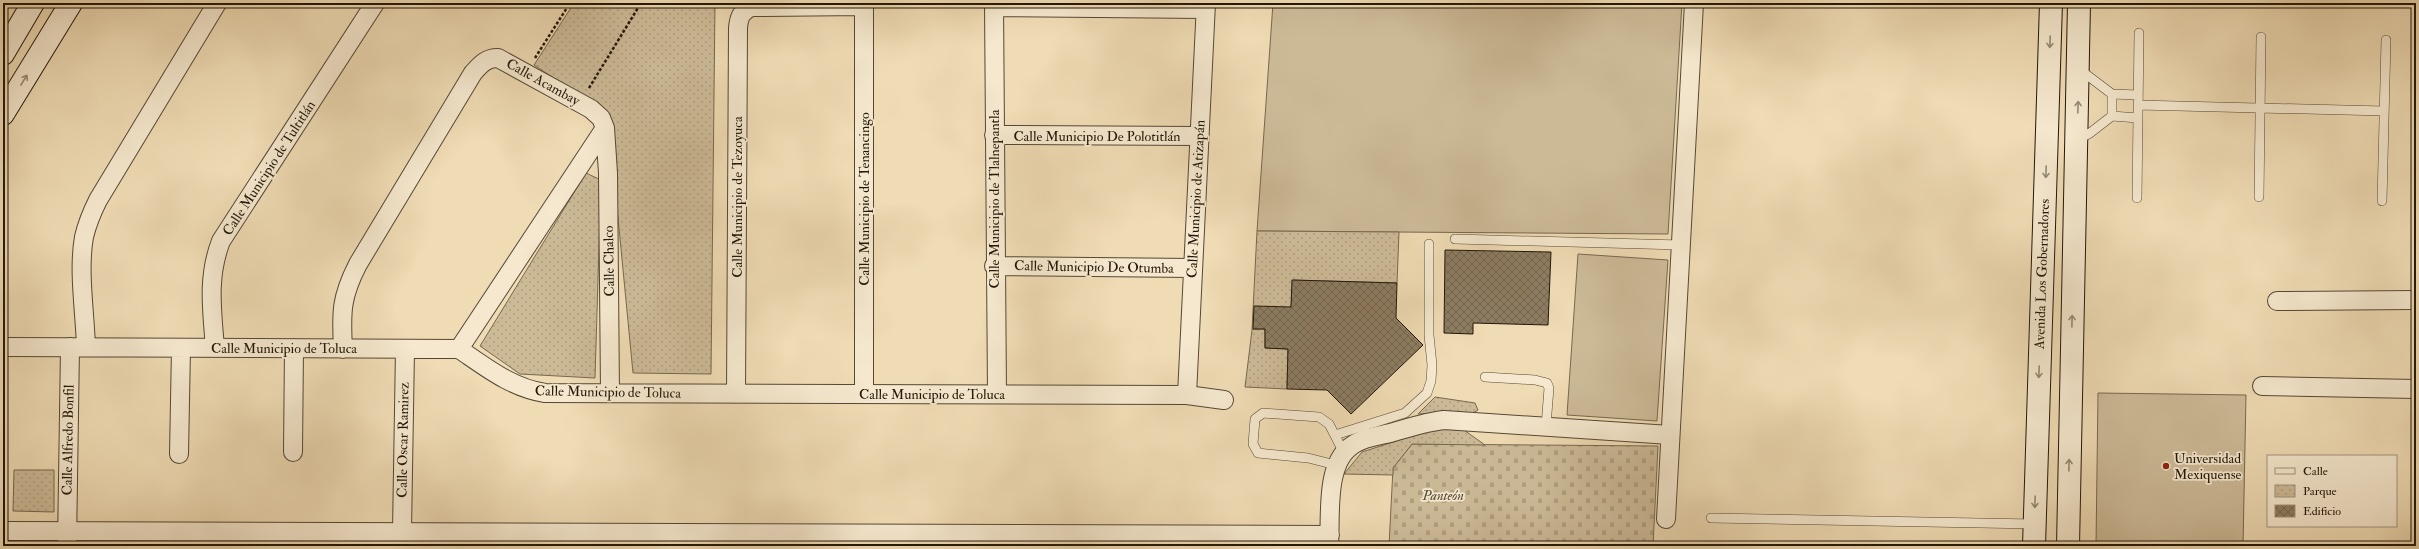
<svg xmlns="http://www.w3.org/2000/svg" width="2419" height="549" font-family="'IM FELL Double Pica',serif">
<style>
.grass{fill:#ccba97;stroke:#776850}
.cemetery{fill:url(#cemetery-stones);stroke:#776850}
.park{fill:url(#park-dots);stroke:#776850}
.building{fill:url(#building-cross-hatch);stroke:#221709}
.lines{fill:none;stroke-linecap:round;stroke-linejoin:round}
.lane-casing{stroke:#554834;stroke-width:10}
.street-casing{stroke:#554834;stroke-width:20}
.secondary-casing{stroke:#221709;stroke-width:24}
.path{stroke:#221709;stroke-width:2.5;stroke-dasharray:3 2;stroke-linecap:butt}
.lane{stroke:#f5e8ce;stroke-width:9}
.street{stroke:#f5e8ce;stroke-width:18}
.secondary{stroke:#f5e8ce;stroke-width:22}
.oneway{stroke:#968a75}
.poi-dot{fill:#8f2418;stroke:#f5e8ce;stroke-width:1.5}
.labels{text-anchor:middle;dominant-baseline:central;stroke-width:3.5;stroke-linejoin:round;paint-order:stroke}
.street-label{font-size:14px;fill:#221709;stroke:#f5e8ce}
.poi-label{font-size:14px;fill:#221709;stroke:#f5e8ce;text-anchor:start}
.park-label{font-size:14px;font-style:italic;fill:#554834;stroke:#f5e8ce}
</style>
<defs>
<pattern id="cemetery-stones" width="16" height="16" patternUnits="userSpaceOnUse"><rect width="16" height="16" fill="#ccba97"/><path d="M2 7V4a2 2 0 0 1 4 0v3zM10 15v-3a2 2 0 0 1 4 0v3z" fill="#af9f81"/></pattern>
<pattern id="park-dots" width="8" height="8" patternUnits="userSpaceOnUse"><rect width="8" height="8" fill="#ccba97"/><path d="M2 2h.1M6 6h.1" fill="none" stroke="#af9f81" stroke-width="1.8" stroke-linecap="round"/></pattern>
<pattern id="building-cross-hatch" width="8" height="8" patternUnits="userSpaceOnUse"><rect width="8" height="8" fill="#8d7d62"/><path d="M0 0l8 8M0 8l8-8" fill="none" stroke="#73654f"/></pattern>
</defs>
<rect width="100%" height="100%" fill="#efdbb4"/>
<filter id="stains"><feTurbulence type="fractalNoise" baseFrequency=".005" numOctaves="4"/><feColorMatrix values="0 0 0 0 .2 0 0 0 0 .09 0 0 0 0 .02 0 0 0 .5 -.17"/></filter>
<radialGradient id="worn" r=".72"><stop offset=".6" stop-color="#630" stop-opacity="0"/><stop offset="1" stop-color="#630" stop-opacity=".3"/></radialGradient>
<path class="grass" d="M1273,3H1682L1668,234L1257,231Z
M1578,254L1668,260L1657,421L1567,415Z
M2098,393L2246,395L2243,546H2096Z"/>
<path class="cemetery" d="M1412,444L1658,446L1653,546H1389L1393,468Z"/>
<path class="park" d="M574,3H715L711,374L633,373L611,145L590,102L534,65Z
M586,173L601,180L595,378L520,374L480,346Z
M1257,231L1399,232L1397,283L1293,280L1291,307L1253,329H1265V348L1288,349L1287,389L1245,387L1252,330Z
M1435,397L1475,403L1478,410L1473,413L1418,414Z
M1437,428L1464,430L1485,445L1412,444L1393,468V475L1344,474L1362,452Z
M14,470H54V512L13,511Z"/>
<path class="building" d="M1445,250L1551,252L1548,325L1473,323V334L1444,333Z
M1292,280L1397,283L1396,318L1423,345L1351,414L1327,390L1287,389L1288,349L1265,348V329H1253L1254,306L1291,307Z"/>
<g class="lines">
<g class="lane-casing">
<path id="lane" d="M2079,69L2112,94L2138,95
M2138,105L2384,111
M2112,116V94
M2077,140L2090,133L2112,116L2138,118
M2259,197L2261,37
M2137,198L2139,33
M2382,201L2386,40
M1455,239L1681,245
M1485,377L1535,380L1547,383L1549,388L1546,426
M1335,435L1405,413L1427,393L1431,381L1432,365L1429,335V244
M1336,465L1308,458L1258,453L1253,444L1255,419L1263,413L1319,417L1329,424L1344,453
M1711,518L2035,524"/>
</g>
<g class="street-casing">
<path id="street" d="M864,3V394
M994,3L997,394
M994,7L1205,9
M994,135L1199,136
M994,266L1193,268
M2277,301L2416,300
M3,347L459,349C487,368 512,388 545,393L1187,395L1224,400
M86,347C85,313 78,270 84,237C87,224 92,212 98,200L217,3
M215,348C212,310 207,277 221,241L375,3
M343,349C341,312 341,297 358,264L473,73C481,64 486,58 498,58L591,109L601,118L605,128L608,173L610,393
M459,349L605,128
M2262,386L2416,389
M736,394L738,28C739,17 741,12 751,7L864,6
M1187,395L1206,3
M293,452L294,348
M179,454L181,348
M1666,519L1694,3
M3,531L1330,535
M402,532L405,349
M67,546L70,347
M1329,546C1331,517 1325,466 1350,447C1361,438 1377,436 1390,433C1408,428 1425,422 1444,420L1670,435"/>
</g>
<g class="secondary-casing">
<path id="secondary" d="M3,54L33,3
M3,114L71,3
M2034,546L2051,3
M2068,546L2079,3"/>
</g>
<path class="path" d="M535,58L570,3
M589,88L641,3"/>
<use href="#lane" class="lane"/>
<use href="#street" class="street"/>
<use href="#secondary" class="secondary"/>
</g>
<defs><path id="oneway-shaft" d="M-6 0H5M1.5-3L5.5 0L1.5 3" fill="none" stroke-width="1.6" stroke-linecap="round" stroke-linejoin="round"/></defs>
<g class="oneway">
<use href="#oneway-shaft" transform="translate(2050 42) rotate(92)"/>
<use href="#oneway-shaft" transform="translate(24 80) rotate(-58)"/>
<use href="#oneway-shaft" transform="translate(2078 107) rotate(-88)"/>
<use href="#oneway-shaft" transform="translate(2046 172) rotate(92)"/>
<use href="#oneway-shaft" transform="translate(2072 321) rotate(-89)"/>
<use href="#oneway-shaft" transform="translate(2039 372) rotate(92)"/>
<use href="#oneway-shaft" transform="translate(2069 465) rotate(-89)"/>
<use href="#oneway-shaft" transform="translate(2035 502) rotate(92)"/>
</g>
<circle class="poi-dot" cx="2166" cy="466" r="4"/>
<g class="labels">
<g class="street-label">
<text transform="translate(543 82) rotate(29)">Calle Acambay</text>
<text x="1097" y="136">Calle Municipio De Polotitlán</text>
<text transform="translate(269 168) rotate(-57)">Calle Municipio de Tultitlán</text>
<text transform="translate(737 197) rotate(-90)">Calle Municipio de Tezoyuca</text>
<text transform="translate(864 199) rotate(-90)">Calle Municipio de Tenancingo</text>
<text transform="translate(994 199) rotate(-90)">Calle Municipio de Tlalnepantla</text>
<text transform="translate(1196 199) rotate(-87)">Calle Municipio de Atizapán</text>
<text transform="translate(609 261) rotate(-91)">Calle Chalco</text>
<text transform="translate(1094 267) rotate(1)">Calle Municipio De Otumba</text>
<text transform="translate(2042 274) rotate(-88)">Avenida Los Gobernadores</text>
<text x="284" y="348">Calle Municipio de Toluca</text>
<text transform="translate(608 392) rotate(1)">Calle Municipio de Toluca</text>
<text x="932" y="394">Calle Municipio de Toluca</text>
<text transform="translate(68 440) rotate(-89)">Calle Alfredo Bonfil</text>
<text transform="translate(403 440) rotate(-89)">Calle Oscar Ramirez</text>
</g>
<g class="poi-label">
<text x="2174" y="458">Universidad<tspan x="2174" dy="16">Mexiquense</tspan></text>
</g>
<g class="park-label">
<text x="1443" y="495">Panteón</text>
</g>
</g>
<rect width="2419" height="549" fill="none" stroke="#efdbb4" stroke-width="16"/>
<rect x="4" y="4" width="2411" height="541" fill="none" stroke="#221709" stroke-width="2"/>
<rect x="8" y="8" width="2403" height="533" fill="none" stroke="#221709"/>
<rect x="2267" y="455" width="130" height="72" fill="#f5e8ce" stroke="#a1947f"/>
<rect x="2275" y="468" width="20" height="6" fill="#f5e8ce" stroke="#a1947f"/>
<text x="2303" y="475" font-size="12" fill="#221709">Calle</text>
<rect x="2275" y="485" width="20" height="12" fill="url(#park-dots)" stroke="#a1947f"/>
<text x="2303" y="495" font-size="12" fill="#221709">Parque</text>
<rect x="2275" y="505" width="20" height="12" fill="url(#building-cross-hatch)" stroke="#a1947f"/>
<text x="2303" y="515" font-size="12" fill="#221709">Edificio</text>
<rect width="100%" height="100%" filter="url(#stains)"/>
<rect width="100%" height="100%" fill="url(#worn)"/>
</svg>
